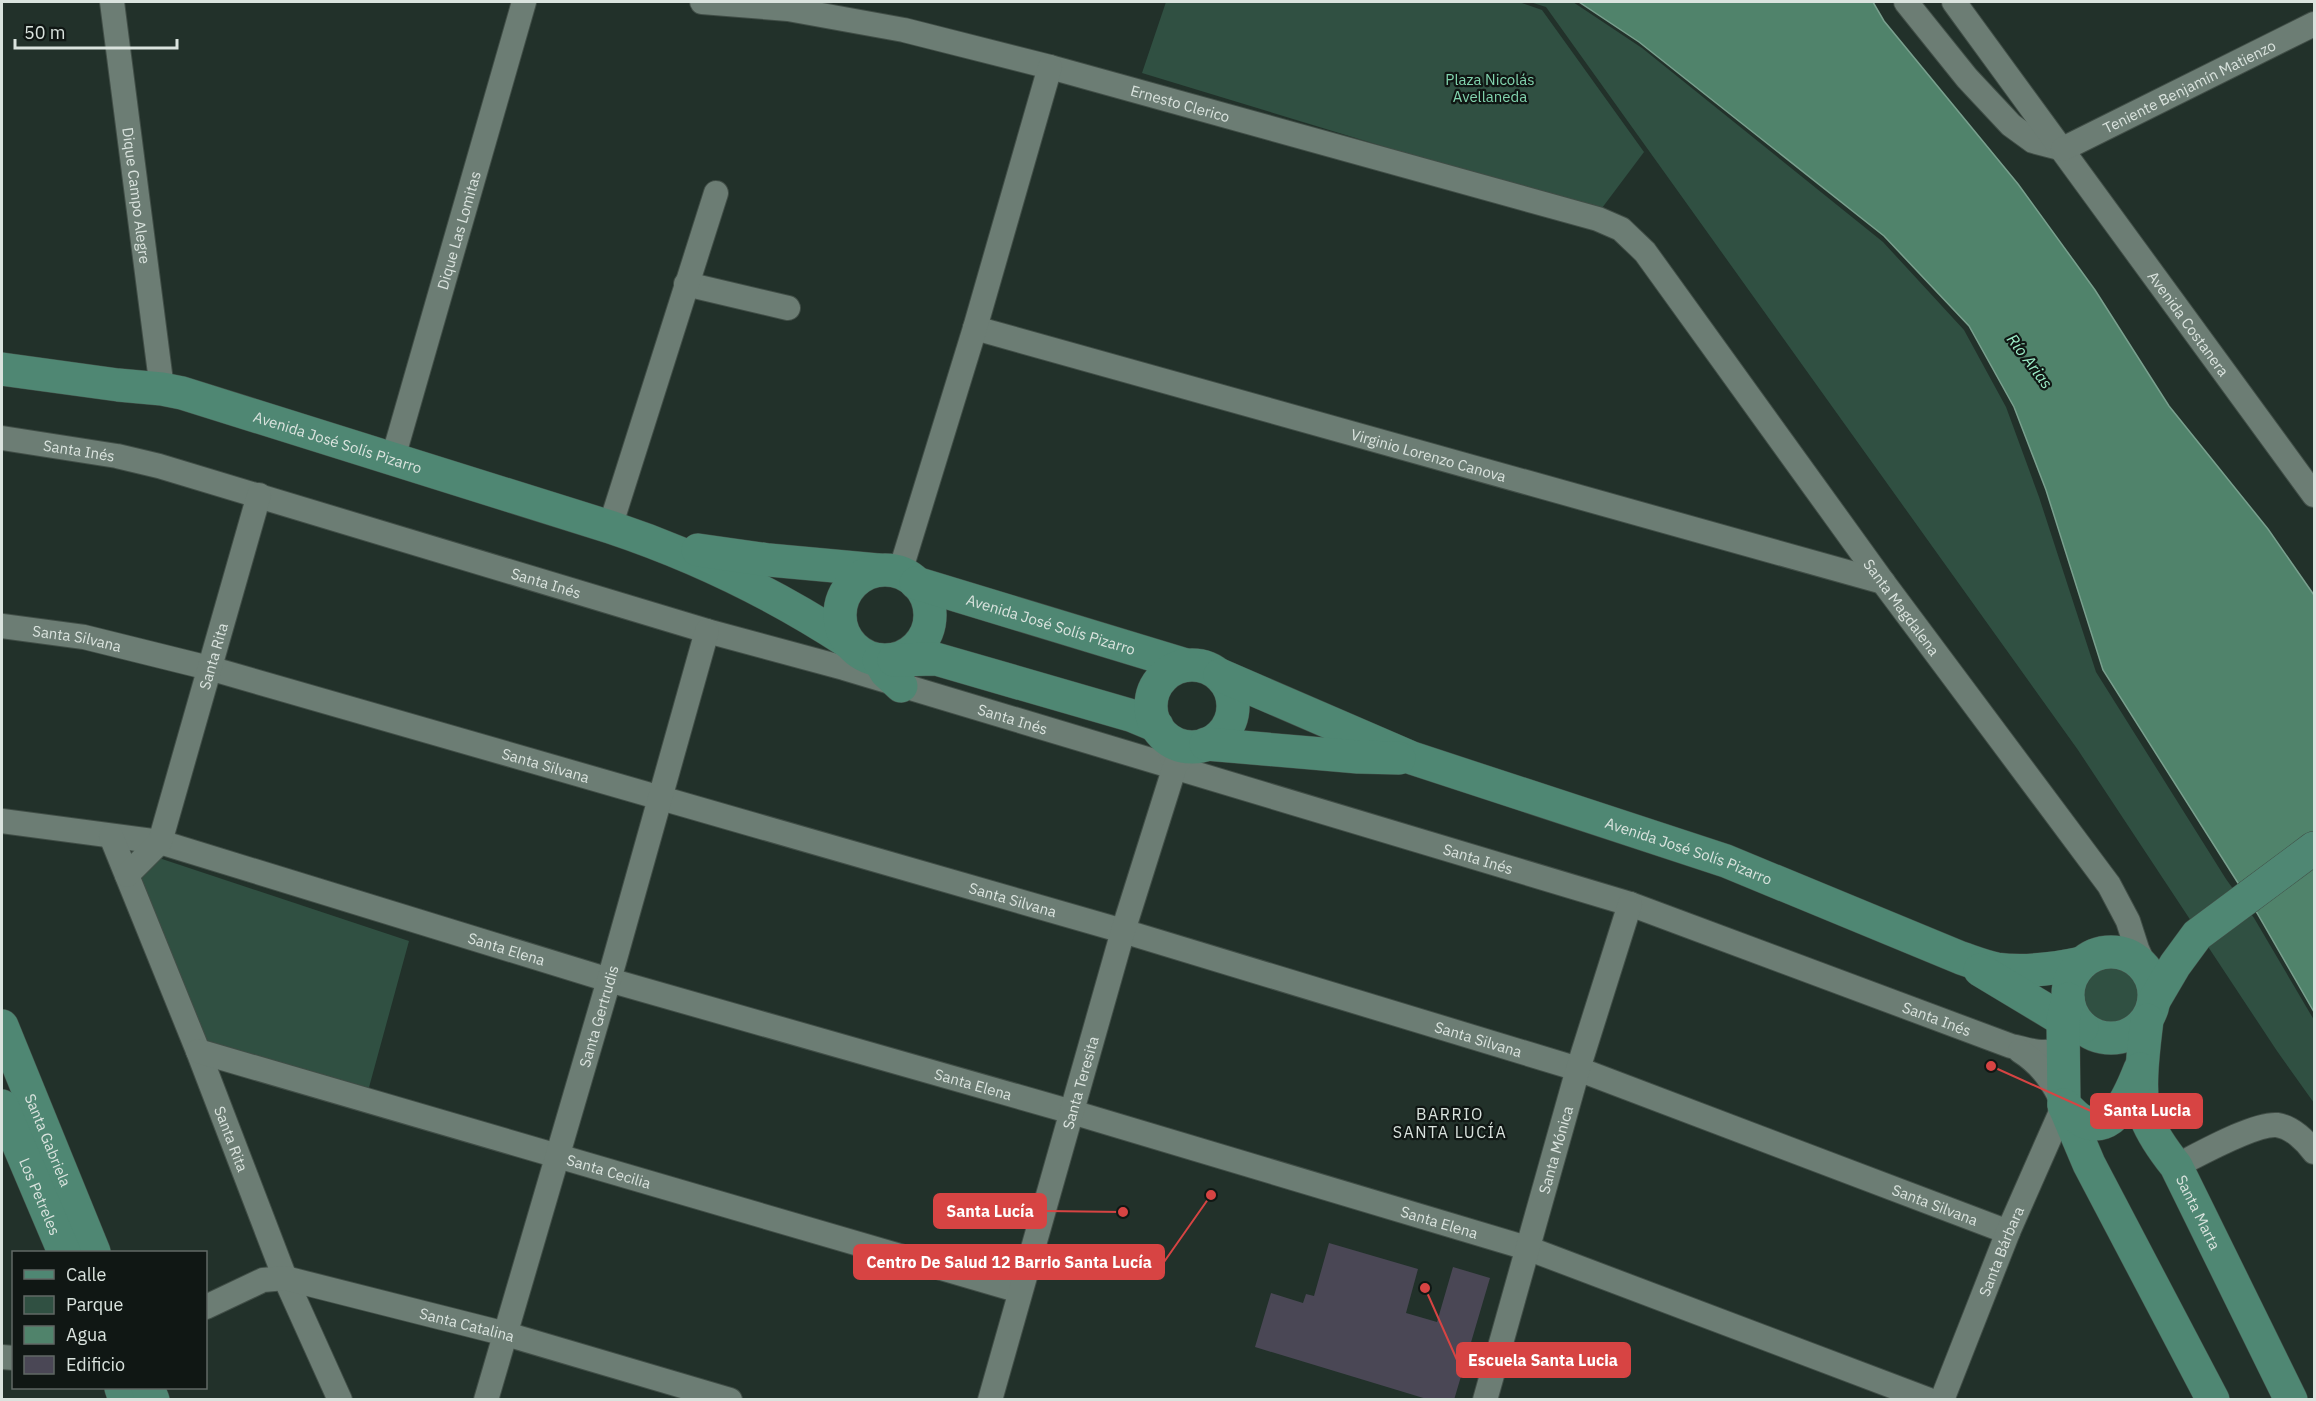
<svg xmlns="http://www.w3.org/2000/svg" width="2316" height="1401" font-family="'IBM Plex Sans',sans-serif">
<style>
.green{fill:#305042}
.water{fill:#50836b;stroke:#79a08e;stroke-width:1.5}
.building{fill:#4a4755}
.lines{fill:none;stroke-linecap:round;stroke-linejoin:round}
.street-casing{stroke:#414e47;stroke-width:26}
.secondary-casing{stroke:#414e47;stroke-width:34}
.street{stroke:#6c7d74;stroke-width:24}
.secondary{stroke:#4f8773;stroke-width:33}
.labels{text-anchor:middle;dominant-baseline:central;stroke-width:4.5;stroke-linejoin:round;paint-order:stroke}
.park-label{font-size:15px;fill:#83d5af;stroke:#101714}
.street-label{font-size:15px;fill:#dae3de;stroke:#101714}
.water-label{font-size:16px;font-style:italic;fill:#9defc9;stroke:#101714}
.neighbourhood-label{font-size:16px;letter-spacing:1.5px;fill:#dae3de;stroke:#101714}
.leader{fill:none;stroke:#d74443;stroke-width:2}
.callout-dot{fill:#d74443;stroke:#101714;stroke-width:2}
.callout{fill:#d74443;stroke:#d74443;stroke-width:2}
.callout-label{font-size:16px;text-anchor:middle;font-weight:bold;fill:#fff}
</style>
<rect width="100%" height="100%" fill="#22312a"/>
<path class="green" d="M1166,2H1519L1542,10L1644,152L1599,212L1142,73Z
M1530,2H1573L1642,48L1883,242L1964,330L2006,407L2039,497L2096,672L2226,879L2254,918L2314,1020V1103L2277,1051L2078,750L1546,7Z
M159,858L409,941L368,1091L208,1043L138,876Z
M2083 994a31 31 0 1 1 62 0a31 31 0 1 1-62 0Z"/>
<path class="water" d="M1579,2H1873L1884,21L2018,184L2095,290L2169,406L2268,529L2314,595V1012L2257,913L2103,670L2046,490L2014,407L1969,326L1884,236L1639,42Z"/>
<path class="building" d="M1329,1243L1418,1269L1406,1313L1437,1322L1453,1267L1490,1278L1454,1400H1430L1255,1347L1271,1293L1303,1303L1306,1294L1314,1296Z"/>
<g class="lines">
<g class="street-casing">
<g id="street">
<path id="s1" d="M112,2L162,389"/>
<path id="s2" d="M702,2L788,9L904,30L1050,67L1598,219L1621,229L1645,252L1883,582L2109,885L2128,921L2137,949L2146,969"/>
<path d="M1906,2L1967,78L2011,125L2033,141L2063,149"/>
<path id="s3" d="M1954,2L2314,495"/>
<path id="s4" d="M2063,149L2314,24"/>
<path d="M686,284L788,308"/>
<path id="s5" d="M975,328L1883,582"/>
<path id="s6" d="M2,438L117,456L159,466L707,631L844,668L1630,904L2011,1046C2031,1050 2047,1058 2065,1045"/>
<path id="s7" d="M393,458L524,2"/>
<path d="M610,527L716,193"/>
<path d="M900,572L975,328L1050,67"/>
<path id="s8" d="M2,626L84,637L209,668L1123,931L1578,1069L2008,1232"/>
<path d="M1164,735L1175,766"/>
<path id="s9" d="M2,821L160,842L609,980L1072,1112L1527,1248L1929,1400"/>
<path id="s10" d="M111,836L198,1051L285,1278L340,1400"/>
<path id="s11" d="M127,875L160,842L259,495"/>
<path id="s12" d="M198,1051L1020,1291"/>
<path d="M2176,1166C2198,1155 2254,1123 2277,1125C2292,1127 2306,1141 2314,1152"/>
<path id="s13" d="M206,1307L263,1280L285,1278L506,1334L730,1400"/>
<path d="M2,1357L14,1358"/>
<path id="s14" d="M486,1400L609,980L707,631"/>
<path id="s15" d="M990,1400L1123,931L1175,766L1189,747"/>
<path id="s16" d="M1485,1400L1578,1069L1630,904"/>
<path id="s17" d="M1942,1400L2008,1232L2064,1105C2053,1082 2042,1065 2020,1051"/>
</g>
</g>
<g class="secondary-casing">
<g id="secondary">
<path id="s18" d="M2,369L118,385L162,389L182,393L610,527C694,555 773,593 848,642"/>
<path d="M698,550L769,560L878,570"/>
<circle cx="885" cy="615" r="45"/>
<path id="s19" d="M916,583L1186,665"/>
<path d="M879,660L886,672L901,686"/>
<path d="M894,660L936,659L1133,716L1157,726"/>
<circle cx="1192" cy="706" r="41"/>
<path id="s20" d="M1220,675L1412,758L1726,861L1961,958C1973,962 1985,967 1997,969C2026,973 2054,969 2082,963"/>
<path d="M1206,744L1358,757L1399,758"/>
<circle cx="2111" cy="995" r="43"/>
<path d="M1980,970L2063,1020L2082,1027"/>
<path d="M2068,999L2063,1020L2064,1105L2089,1164L2213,1400"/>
<path d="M2155,999L2175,965L2197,935L2314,848"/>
<path id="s21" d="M2147,1020C2144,1046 2137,1094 2146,1118C2153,1136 2164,1151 2176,1166L2291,1400"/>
<path id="s22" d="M2,1026L94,1252"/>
<path d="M2064,1105C2070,1110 2076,1118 2083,1121C2115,1136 2131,1091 2140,1069"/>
<path id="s23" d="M2,1106L64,1252"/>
<path d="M121,1388L125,1400"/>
<path d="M148,1388L153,1400"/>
</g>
</g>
<use href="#street" class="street"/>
<use href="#secondary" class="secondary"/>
</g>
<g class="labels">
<g class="park-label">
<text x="1490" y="79">Plaza Nicolás<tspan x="1490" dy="17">Avellaneda</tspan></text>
</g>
<g class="street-label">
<text stroke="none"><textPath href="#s4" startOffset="141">Teniente Benjamín Matienzo</textPath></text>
<text stroke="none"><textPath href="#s2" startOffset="490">Ernesto Clerico</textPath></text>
<text stroke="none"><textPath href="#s1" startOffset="195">Dique Campo Alegre</textPath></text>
<text stroke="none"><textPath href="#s7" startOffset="237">Dique Las Lomitas</textPath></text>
<text stroke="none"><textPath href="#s3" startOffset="398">Avenida Costanera</textPath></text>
<text stroke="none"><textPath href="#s18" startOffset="345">Avenida José Solís Pizarro</textPath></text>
<text stroke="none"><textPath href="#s6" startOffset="78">Santa Inés</textPath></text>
<text stroke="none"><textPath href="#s5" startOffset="471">Virginio Lorenzo Canova</textPath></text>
<text stroke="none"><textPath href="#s6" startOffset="564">Santa Inés</textPath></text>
<text stroke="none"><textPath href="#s2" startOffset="1420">Santa Magdalena</textPath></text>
<text stroke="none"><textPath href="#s19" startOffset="141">Avenida José Solís Pizarro</textPath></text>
<text stroke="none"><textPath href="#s8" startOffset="76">Santa Silvana</textPath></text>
<text stroke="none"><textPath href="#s11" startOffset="240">Santa Rita</textPath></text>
<text stroke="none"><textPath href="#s6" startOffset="1050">Santa Inés</textPath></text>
<text stroke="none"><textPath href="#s8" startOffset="562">Santa Silvana</textPath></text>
<text stroke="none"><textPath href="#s20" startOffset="501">Avenida José Solís Pizarro</textPath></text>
<text stroke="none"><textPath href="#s6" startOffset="1536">Santa Inés</textPath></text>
<text stroke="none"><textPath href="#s8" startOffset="1048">Santa Silvana</textPath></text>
<text stroke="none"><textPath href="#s9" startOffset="522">Santa Elena</textPath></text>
<text stroke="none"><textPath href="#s14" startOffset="400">Santa Gertrudis</textPath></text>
<text stroke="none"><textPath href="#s6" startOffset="2022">Santa Inés</textPath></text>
<text stroke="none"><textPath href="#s8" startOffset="1534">Santa Silvana</textPath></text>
<text stroke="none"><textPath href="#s15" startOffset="330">Santa Teresita</textPath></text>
<text stroke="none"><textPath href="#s9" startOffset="1008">Santa Elena</textPath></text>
<text stroke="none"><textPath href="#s10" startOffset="326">Santa Rita</textPath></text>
<text stroke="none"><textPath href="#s22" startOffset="123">Santa Gabriela</textPath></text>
<text stroke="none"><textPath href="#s16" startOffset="260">Santa Mónica</textPath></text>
<text stroke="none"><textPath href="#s12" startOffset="428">Santa Cecilia</textPath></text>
<text stroke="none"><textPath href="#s23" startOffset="98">Los Petreles</textPath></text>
<text stroke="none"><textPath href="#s8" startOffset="2020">Santa Silvana</textPath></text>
<text stroke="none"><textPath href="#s21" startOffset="207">Santa Marta</textPath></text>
<text stroke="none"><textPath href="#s9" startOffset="1494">Santa Elena</textPath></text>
<text stroke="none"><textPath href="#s17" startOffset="160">Santa Bárbara</textPath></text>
<text stroke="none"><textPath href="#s13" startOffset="273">Santa Catalina</textPath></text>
</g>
<g class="water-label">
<text transform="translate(2030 361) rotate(53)">Río Arias</text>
</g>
<g class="neighbourhood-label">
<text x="1450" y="1114">BARRIO<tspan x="1450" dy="18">SANTA LUCÍA</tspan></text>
</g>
</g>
<path class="leader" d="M1991 1066L2091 1111M1123 1212L1046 1211M1211 1195L1164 1262M1425 1288L1457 1360"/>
<g class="callout-dot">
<circle cx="1991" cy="1066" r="6"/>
<circle cx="1123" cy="1212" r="6"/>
<circle cx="1211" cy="1195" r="6"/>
<circle cx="1425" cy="1288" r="6"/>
</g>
<g class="callout">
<rect x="2091" y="1094" width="111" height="34" rx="6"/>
<rect x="934" y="1194" width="112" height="34" rx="6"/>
<rect x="854" y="1245" width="310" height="34" rx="6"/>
<rect x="1457" y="1343" width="173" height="34" rx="6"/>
</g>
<g class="callout-label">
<text x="2147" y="1116">Santa Lucia</text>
<text x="990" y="1217">Santa Lucía</text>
<text x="1009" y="1268">Centro De Salud 12 Barrio Santa Lucía</text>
<text x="1543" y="1366">Escuela Santa Lucia</text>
</g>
<rect width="2316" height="1401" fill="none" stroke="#dae3de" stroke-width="6"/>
<rect x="12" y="1251" width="195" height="138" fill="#101714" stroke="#616965" stroke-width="1.5"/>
<rect x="24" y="1270" width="30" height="9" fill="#4f8773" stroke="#616965" stroke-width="1.5"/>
<text x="66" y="1281" font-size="18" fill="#dae3de">Calle</text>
<rect x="24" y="1296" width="30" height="18" fill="#305042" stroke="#616965" stroke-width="1.5"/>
<text x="66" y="1311" font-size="18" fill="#dae3de">Parque</text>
<rect x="24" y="1326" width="30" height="18" fill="#50836b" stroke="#616965" stroke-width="1.5"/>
<text x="66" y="1341" font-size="18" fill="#dae3de">Agua</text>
<rect x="24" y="1356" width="30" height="18" fill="#4a4755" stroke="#616965" stroke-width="1.5"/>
<text x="66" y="1371" font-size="18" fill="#dae3de">Edificio</text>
<path d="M15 39v9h162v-9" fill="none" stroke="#dae3de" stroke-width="3"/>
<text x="24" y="39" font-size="18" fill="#dae3de" stroke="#101714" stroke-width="4.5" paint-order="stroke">50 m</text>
</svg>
